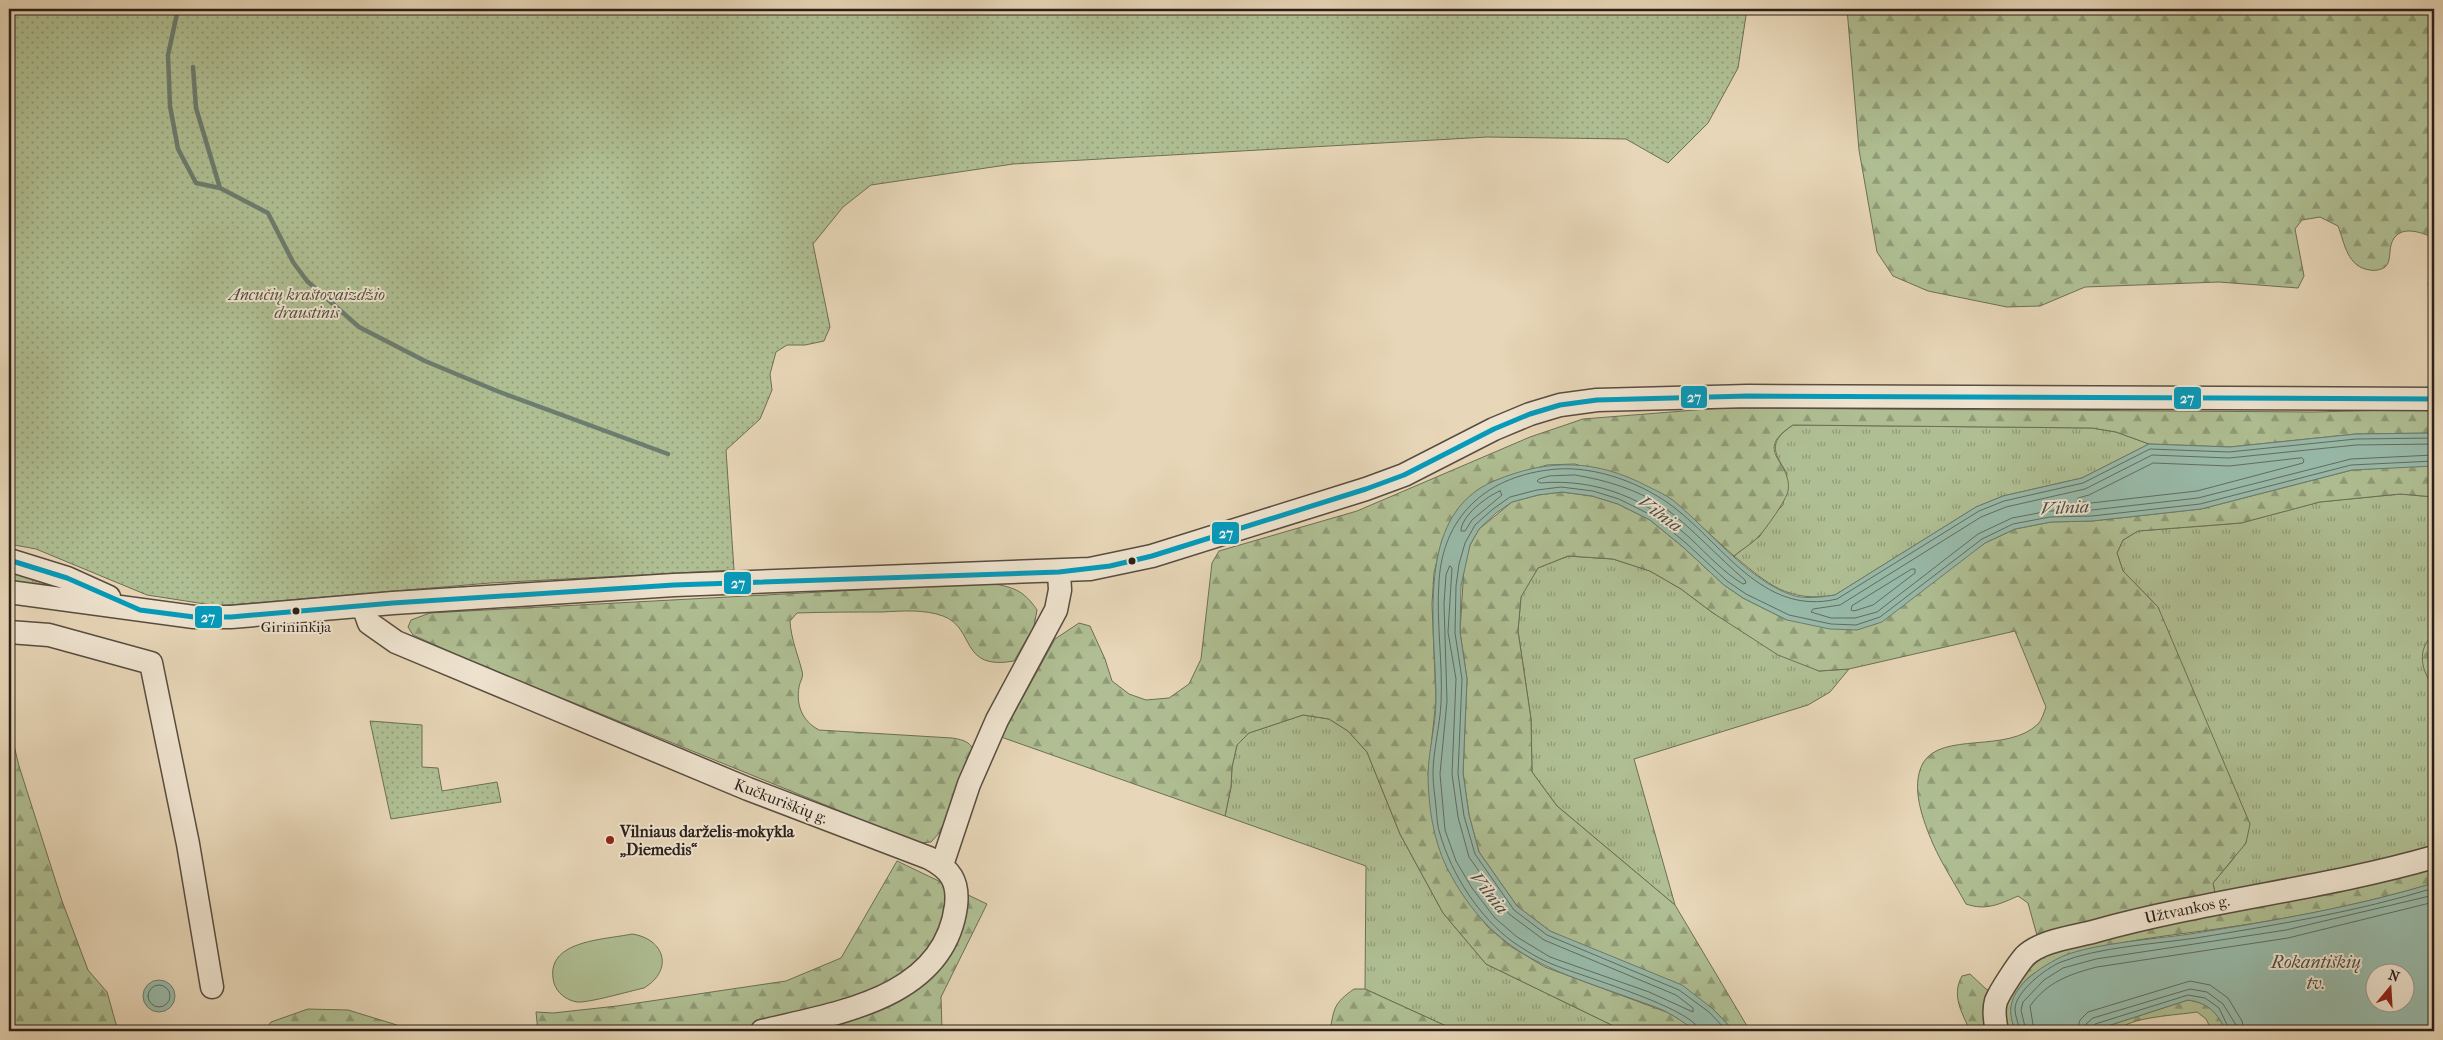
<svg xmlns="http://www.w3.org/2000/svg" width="2443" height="1040" font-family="'IM FELL French Canon',serif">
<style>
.grass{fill:url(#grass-tufts);stroke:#6c6f56}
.forest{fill:url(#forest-firs);stroke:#6c6f56}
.park{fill:url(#park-dots);stroke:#6c6f56}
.garden{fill:#afbf93;stroke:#6c6f56}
.water{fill:#98baa9;stroke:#6c7c6f;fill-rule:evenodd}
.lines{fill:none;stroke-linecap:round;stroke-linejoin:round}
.shore{stroke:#616c61;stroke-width:1}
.stream{stroke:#6c7c6f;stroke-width:4.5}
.minor-casing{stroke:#594d40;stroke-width:25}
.minor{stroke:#efe4d0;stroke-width:22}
.bus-1-casing{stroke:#efe4d0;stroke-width:9}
.bus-1{stroke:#049bbc;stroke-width:5}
.bus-dot{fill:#2a1f19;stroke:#efe4d0;stroke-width:2}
.poi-dot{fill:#8f2418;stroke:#efe4d0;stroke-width:2}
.labels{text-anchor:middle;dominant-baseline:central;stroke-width:4;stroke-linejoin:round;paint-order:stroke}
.bus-label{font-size:15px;fill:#2a1f19;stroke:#efe4d0}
.park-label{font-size:16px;font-style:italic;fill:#524f3e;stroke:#efe4d0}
.street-label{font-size:16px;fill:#2a1f19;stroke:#efe4d0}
.poi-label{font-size:16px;font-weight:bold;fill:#2a1f19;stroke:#efe4d0;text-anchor:start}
.water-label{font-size:18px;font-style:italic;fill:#4b4e44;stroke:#efe4d0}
.line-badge{stroke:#efe4d0;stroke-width:2}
.badge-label{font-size:14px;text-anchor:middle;font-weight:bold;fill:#fff}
</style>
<defs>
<pattern id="grass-tufts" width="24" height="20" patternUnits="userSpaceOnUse" patternTransform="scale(1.25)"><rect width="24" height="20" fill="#afbf93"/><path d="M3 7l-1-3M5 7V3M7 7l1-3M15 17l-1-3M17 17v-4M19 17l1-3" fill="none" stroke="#8f9b77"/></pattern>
<pattern id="forest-firs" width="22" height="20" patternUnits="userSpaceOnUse" patternTransform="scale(1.25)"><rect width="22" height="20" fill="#afbf93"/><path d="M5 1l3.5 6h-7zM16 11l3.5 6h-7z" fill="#8f9b77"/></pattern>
<pattern id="park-dots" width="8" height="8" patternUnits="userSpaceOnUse" patternTransform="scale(1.25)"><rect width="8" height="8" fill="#afbf93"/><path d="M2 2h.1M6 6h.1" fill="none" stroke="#8f9b77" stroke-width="1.8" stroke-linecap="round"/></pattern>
</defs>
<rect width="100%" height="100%" fill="#e7d6b7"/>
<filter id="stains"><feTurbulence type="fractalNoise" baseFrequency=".004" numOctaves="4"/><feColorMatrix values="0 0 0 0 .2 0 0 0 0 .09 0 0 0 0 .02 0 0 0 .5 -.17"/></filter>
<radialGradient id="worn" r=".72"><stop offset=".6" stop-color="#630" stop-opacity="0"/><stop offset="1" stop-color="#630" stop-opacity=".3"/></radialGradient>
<path class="grass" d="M1793,425L2092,428L2116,432L2149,444L2082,478L2003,496L1976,507L1835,595C1788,603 1768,584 1734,556L1760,536L1770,518L1783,505L1787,473C1772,451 1769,441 1793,425Z
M2400,494L2434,497V634L2429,639L2434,687V864L2218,908L2213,883L2234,858L2158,607L2123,571L2117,553L2123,540L2138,531L2241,523L2319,502Z
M1568,556L1613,559L1650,571L1681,589L1713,613L1819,671L1849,669L1830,692L1808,705L1634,759L1675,905L1557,806L1532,772L1531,719L1518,631L1521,596L1538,568Z
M9,566L44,583L41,587L9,583Z
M1303,715L1329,719L1348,731L1367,752L1400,834L1443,913L1486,964L1624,1031H1457L1365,989L1366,866L1225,816L1231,787L1232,767L1237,745L1249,733Z"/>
<path class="forest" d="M1847,9H2434V238C2421,232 2397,223 2391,245C2389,252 2391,262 2385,267C2381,270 2374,271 2370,270C2347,267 2345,244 2338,226L2320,217L2302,220L2295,229L2304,276L2298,288L2219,282L2085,287L2040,306L2007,307L1928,291L1893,276L1877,252L1859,150Z
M2434,271V304L2428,284Z
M1721,408L2313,412L2434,409V433L2356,434L2230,447L2149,444L2116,432L2092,428L1793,425C1751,452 1793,461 1788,491C1787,499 1765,530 1759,536C1752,544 1742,549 1734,556L1671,499L1575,464L1547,465L1491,482L1456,512L1442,540L1434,573L1432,604L1436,701L1428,774L1446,866L1463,894L1487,926L1510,946L1545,967L1669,1013L1698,1031H1624L1486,964L1443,913L1400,834L1367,752L1348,731L1329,719L1303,715L1249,733L1237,745L1232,767L1231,787L1225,816L1001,737L1055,639L1079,623L1090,626L1105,659L1112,681L1129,694L1146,700L1169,698L1189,684L1201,659L1212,563L1219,551L1357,511L1530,437L1583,419Z
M2420,466H2434V497L2400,494L2320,502L2241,523L2138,531L2123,540L2117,553L2123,571L2158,607L2250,824L2246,843L2213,883L2218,908L2434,864V883C2368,903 2299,917 2230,927C2168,937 2093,940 2038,971C2017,983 2004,1008 2016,1031H1970C1962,1012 1951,996 1962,976L1970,974L1986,989L2005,999L2018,978L2043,957L2028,903L2018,896C2000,904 1986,911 1966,904C1955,884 1942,864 1933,844C1923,820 1910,787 1923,763C1942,731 2007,754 2038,724C2042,720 2044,712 2046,707L2015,631L1849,669L1819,671L1778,655L1713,613L1681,589L1650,571L1613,559L1568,556L1538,568L1521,597L1518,631L1531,719L1532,772L1557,806L1675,905L1750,1031H1734L1713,1009L1550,931L1517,906L1479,852L1469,815L1463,773L1467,679L1460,632L1464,566L1470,545L1479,529L1512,502L1538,495L1562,492L1592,496L1618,504L1650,520L1683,547L1724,585L1743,598L1787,620L1960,560L1985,543L2015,529L2051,522L2092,521L2201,509L2352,470Z
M989,583C1012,587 1023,589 1037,610L1034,626L1014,661C959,671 976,628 943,616C924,609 902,611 882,612C853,612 825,612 797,613L790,621C791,639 798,655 802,671C804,677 800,681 799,687C796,705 802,721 819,730L952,738C965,740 971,742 976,755L940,832L931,842L919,843L473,662L413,635L408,627L411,620L430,613Z
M2434,634V687C2421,671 2416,649 2434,634Z
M9,725L19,766L62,901L88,970L107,992L116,1024L122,1031H9Z
M897,861L987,904L941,997L942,1031H538L536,1012L553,1013L617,1006L786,981L841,958Z
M1354,989H1365L1457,1031H1330C1334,1008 1334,1003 1354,989Z
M2188,1000C2211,1004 2216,1011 2226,1031H2212L2206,1019L2197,1012C2179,1015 2127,1017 2118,1031H2092Z
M308,1009L348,1010L397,1025L403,1031H264L271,1022Z"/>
<path class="park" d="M9,9H1747L1738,68L1708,123L1668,163L1626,139L1487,137L1013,164L871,185L843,207L813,244L830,327L824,341L805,345H787L776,352L770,374L772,390L760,419L726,450L734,570L490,583L218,606L147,595L36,549L9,544Z
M370,721L422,725V767L438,768L442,791L497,782L501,802L391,819Z"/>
<path class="garden" d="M632,934C665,939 674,970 644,988C630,991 589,1003 577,1002C566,1000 557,993 554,983C543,940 604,940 632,934Z"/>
<path class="water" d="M2434,433V466L2352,470L2201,509L2092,521L2051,522L2015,529L1985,543L1882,622L1857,630L1830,629L1787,620L1743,598L1724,585L1683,547L1650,520L1618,504L1592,496L1562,492L1538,495L1512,502L1496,513L1479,529L1470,545L1461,586L1460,632L1467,679L1463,773L1469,815L1479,852L1517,906L1550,931L1682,985L1713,1009L1734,1031C1723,1031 1710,1033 1700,1031C1690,1029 1679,1018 1670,1014C1662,1009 1653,1006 1644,1003C1555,970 1495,960 1447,868C1433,840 1428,804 1428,773C1429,748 1436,724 1436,699C1436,630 1413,515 1494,481C1549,458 1596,459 1649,487C1657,491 1666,495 1674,501C1708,529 1752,584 1795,596C1808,599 1822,597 1835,595L1976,507L2003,496L2082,478L2149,444L2230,447L2356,434Z
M2434,883V1031H2226C2217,1013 2209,1003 2188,1000L2092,1031H2016C1998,997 2029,974 2057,959C2084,944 2156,939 2190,934C2272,921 2355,907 2434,883ZM2376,972H2406V1002H2376Z
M143 996a16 16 0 1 1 32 0a16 16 0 1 1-32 0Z"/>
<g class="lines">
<path class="shore" d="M2434,444L2356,445L2229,458L2152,455L2085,489L2006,507L1981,517L1840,605L1813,609L1811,612L1831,618H1855L1877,612L1978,534L2012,518L2049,511L2092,510L2198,498L2351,459L2434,455
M2302,458L2304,460L2303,463L2197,491L2091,503L2077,501L2078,498L2089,495L2153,463L2229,466Z
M1575,475C1606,480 1639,490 1665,508C1692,528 1719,558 1745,580L1746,583L1743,584C1723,572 1708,555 1691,539C1648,500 1599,478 1540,483L1537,481L1539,479L1549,476Z
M1500,491L1502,495L1472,520L1465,531H1461C1461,516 1487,496 1500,491Z
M1450,566L1452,568L1448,632L1456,679L1452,774L1458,817L1469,857L1509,914L1544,940L1676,995L1693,1008V1012L1649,992L1550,957L1517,937L1495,918L1472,888L1456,861L1445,830L1440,774L1447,701L1444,604L1446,575Z
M1912,569H1915V573L1873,605L1854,611L1851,610L1852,606Z
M148 996a11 11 0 1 1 22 0a11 11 0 1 1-22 0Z
M1700,1031C1694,1008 1577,975 1552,964C1539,959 1525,950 1513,942C1479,917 1452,875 1440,834C1437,826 1437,816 1436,807C1435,796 1433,785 1433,774C1433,750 1440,726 1441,703C1443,662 1436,622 1439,581C1443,517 1485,478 1548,470C1588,464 1635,480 1668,503C1722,541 1761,617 1837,599L1979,511L2004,501L2083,483L2150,449L2229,452L2356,439L2434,438
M1727,1031L1709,1012L1679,990L1547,935L1514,910L1475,854L1464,816L1458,774L1462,679L1455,633L1456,586L1459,564L1465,543L1475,525L1493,509L1510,497L1537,490L1561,487L1593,491L1619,499L1653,516L1686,543L1727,581L1746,594L1789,615L1831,624L1856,625L1880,617L1982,539L2013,524L2050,517L2092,516L2200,504L2351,465L2434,461
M2020,1031C2019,1024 2015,1017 2015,1009C2015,992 2046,968 2061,962C2099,947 2155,944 2196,938C2276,925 2356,912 2434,888
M2026,1031L2021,1010L2023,1002L2044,980L2063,968L2096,959L2286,930L2434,895
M2034,1031L2030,1006C2047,982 2070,974 2097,967L2288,938L2434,902
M2077,1031L2080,1020L2088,1012L2190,981L2210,985L2228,998L2242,1021L2244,1031
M2085,1031L2086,1024L2093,1018L2190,989L2207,992L2223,1004L2236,1025L2237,1031
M2091,1031L2095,1024L2188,995L2205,998L2219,1008L2230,1031"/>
<path class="stream" d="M178,9L168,55L170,106L178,149L196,183L220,188L268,213L293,262L307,281L359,327L425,361L497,391L668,454
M193,67L196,108L220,188"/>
<g class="minor-casing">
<path id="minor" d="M9,560L67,578L109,597
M9,592L194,617H231L393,603L674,585L1090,569L1152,556L1366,489L1404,475L1494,429L1530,414L1560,405L1597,400L1748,396L2434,399
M363,606L369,623L396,642L748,789L929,858C950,869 959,881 956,906C944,999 836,1013 762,1031
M9,632L49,635L151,663L188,844L212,987
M942,865L969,784L997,720L1056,610L1060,590L1059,572
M1997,1031C1995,1022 1993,1011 1996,1001C2000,991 2018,964 2025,956C2042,940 2075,937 2096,931C2208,900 2323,889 2434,857"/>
</g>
<use href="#minor" class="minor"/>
<g class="bus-1-casing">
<path id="bus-1" d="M9,560L67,578L140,610L194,617H231L393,603L674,585L1059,572L1110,566L1152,556L1366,489L1404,475L1494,429L1530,414L1560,405L1597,400L1748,396L2434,399"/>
</g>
<use href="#bus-1" class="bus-1"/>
</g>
<g class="bus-dot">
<circle cx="1132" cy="561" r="4.5"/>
<circle cx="296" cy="611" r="4.5"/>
</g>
<circle class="poi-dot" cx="610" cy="840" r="5"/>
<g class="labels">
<g class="bus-label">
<text x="296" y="627">Girininkija</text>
</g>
<g class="park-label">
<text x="307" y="294">Ancučių kraštovaizdžio<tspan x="307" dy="18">draustinis</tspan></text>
</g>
<g class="street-label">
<text transform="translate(781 801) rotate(21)">Kučkuriškių g.</text>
<text transform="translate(2187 909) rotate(-12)">Užtvankos g.</text>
</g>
<g class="poi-label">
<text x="620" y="831">Vilniaus darželis-mokykla<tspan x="620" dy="18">„Diemedis“</tspan></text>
</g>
<g class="water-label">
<text transform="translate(2065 508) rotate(-3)">Vilnia</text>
<text transform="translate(1660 514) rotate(36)">Vilnia</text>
<text transform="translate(1489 893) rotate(51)">Vilnia</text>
<text x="2316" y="962">Rokantiškių<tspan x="2316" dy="21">tv.</tspan></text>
</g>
</g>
<g class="line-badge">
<rect x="1680" y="385" width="28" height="24" rx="5" fill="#049bbc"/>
<rect x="2173" y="386" width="29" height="24" rx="5" fill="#049bbc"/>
<rect x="1211" y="521" width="29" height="24" rx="5" fill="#049bbc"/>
<rect x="723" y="571" width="29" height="24" rx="5" fill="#049bbc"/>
<rect x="194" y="605" width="29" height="24" rx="5" fill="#049bbc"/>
</g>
<g class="badge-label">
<text x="1694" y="402">27</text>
<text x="2187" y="403">27</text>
<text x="1226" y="538">27</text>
<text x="738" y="588">27</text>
<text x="208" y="622">27</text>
</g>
<rect width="2443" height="1040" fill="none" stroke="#e7d6b7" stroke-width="30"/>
<rect x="10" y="10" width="2423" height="1020" fill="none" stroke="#2a1f19" stroke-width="2.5"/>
<rect x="15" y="15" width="2413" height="1010" fill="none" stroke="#2a1f19"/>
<g transform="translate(2390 988) rotate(18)"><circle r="24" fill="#efe4d0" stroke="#a09587"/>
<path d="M0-4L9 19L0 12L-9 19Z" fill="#8f2418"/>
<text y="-8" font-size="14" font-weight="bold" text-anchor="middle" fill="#2a1f19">N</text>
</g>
<rect width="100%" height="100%" filter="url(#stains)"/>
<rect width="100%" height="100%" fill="url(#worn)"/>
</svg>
